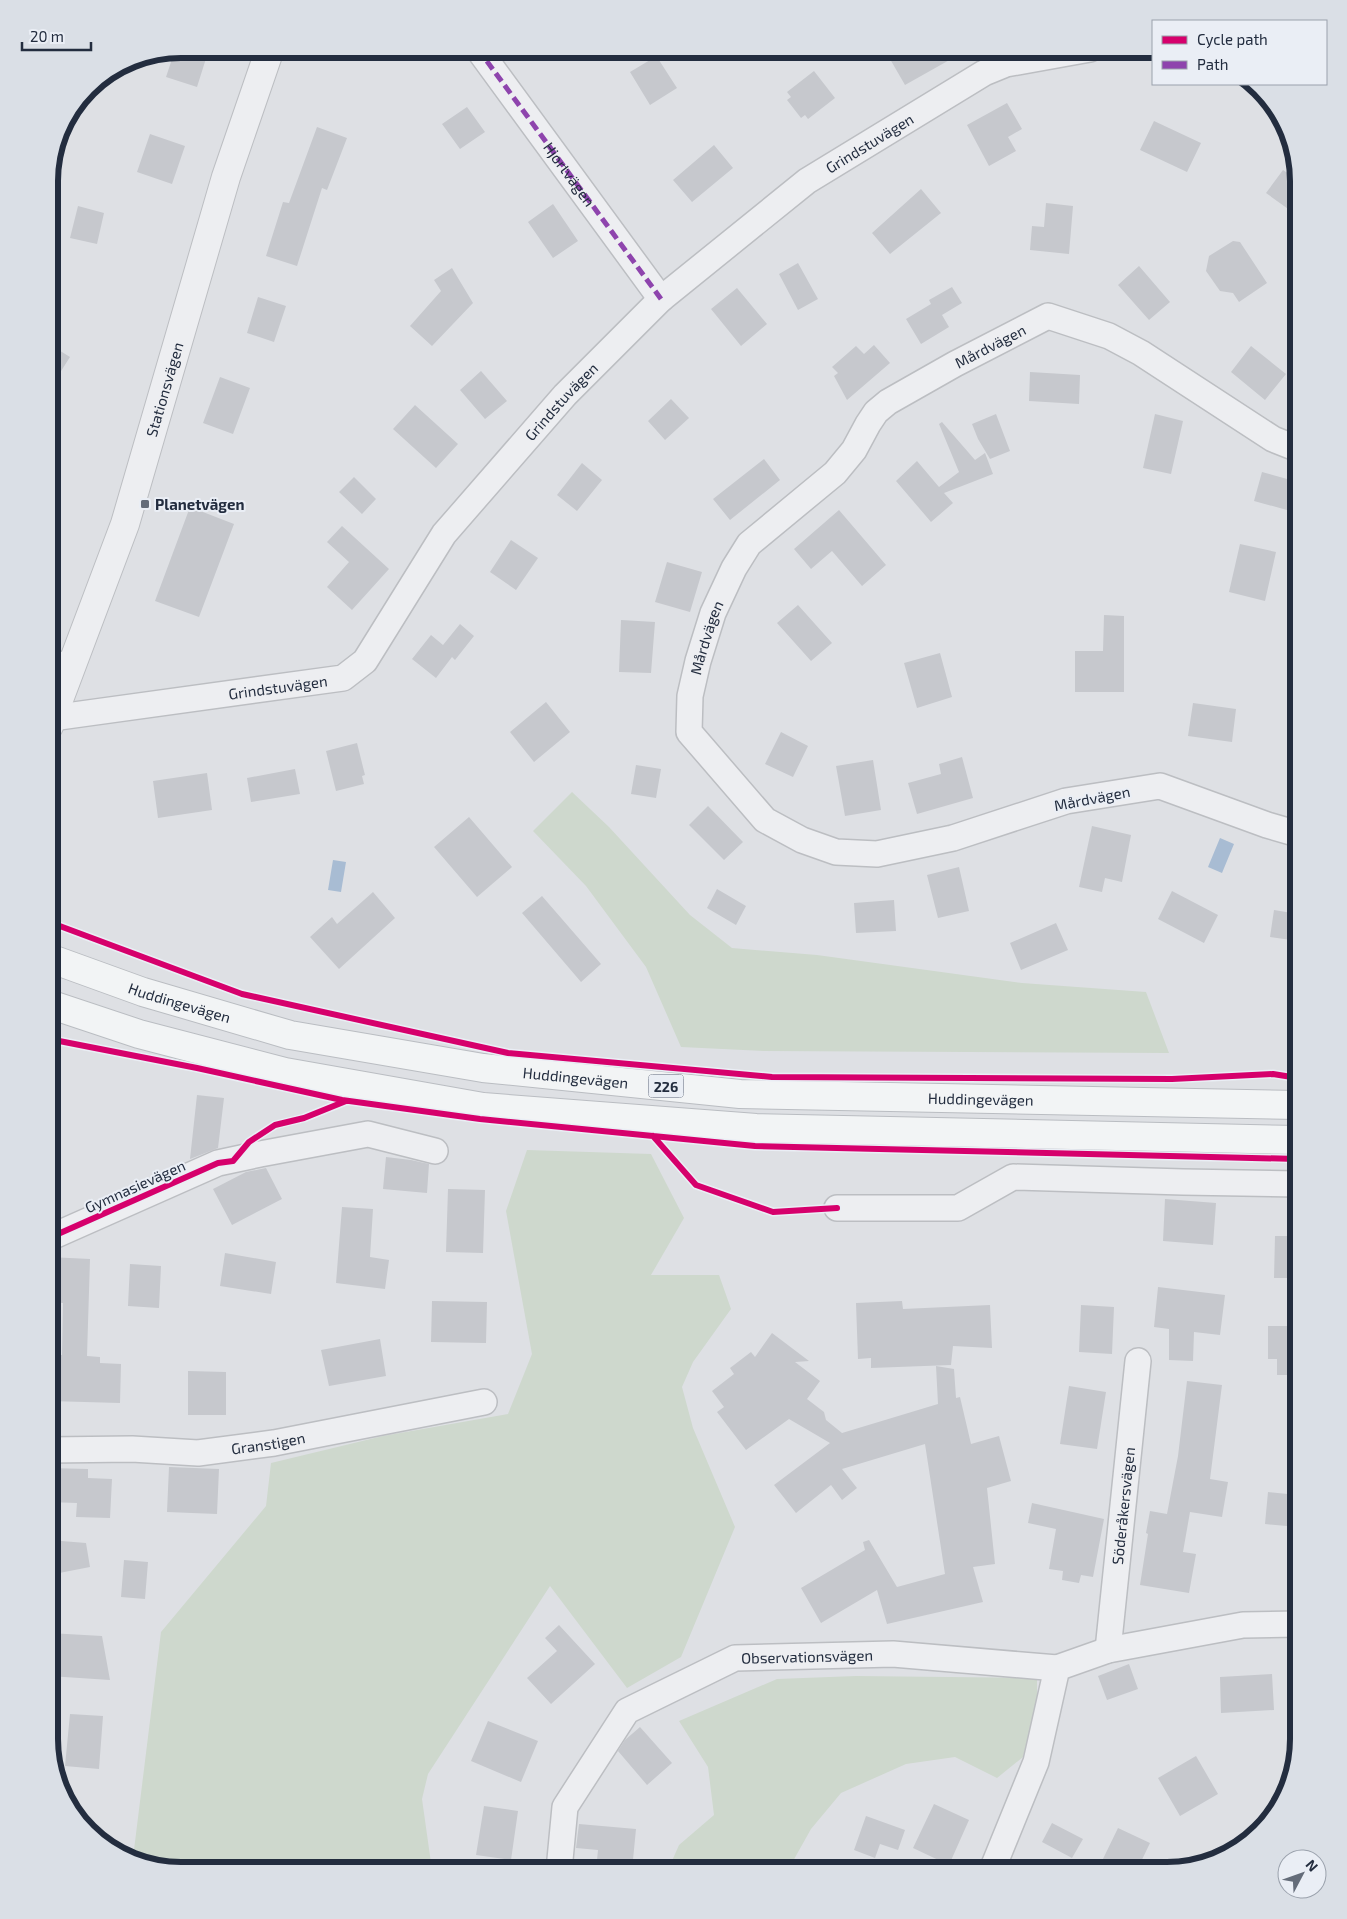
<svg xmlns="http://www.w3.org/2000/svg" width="1347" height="1919" font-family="'Exo 2',sans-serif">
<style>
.green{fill:#ced8cd}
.water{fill:#a8bcd3}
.building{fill:#c6c8cd}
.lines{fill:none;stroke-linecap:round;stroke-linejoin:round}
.minor-casing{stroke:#bcbec2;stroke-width:28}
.tertiary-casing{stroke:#bcbec2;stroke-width:30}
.primary-casing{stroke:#babdc2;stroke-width:30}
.minor{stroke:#edeef1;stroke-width:25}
.tertiary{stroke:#edeef1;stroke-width:28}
.primary{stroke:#f2f4f5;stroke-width:28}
.quiet{stroke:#8e44ad;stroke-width:5;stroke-dasharray:10 5;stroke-linecap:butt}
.cycleway-casing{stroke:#eaeef5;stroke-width:9}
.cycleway{stroke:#d6006c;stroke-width:6}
.poi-dot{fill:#646c79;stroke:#eaeef5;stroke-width:2}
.labels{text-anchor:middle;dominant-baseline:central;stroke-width:4;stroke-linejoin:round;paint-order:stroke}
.shield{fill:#eaeef5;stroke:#5f6776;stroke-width:1}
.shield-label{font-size:14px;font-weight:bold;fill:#232d3f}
.street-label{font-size:15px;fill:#232d3f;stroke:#eaeef5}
.poi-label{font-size:15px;font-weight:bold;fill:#232d3f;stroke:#eaeef5;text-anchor:start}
.rim{fill:none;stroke:#232d3f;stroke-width:6}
</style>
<rect width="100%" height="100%" fill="#dee0e4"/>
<path class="green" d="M572,792L609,827L690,915L732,948L817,955L1022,983L1146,992L1169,1053L764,1051L681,1047L646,967L586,886L533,831Z
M527,1150L651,1154L684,1218L651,1275H719L731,1309L693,1362L682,1387L693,1428L735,1527L681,1657L627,1688L550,1586L428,1774L422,1799L432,1870H172L133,1858L161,1632L266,1506L271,1463L383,1436L508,1414L532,1354L506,1211Z
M856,1676L1037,1678V1703L1023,1757L997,1778L955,1757L906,1764L841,1793L811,1829L788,1870H668L679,1845L714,1815L708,1767L679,1721L777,1679Z"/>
<path class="water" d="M1220,838L1234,844L1222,873L1208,867Z
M333,860L346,862L341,892L328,890Z"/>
<path class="building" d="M180,49H209L197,87L166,77L175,50Z
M907,49H969L905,85L890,59Z
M655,57H657L677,88L650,105L630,72Z
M814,71L835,98L808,119L805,115L801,118L787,100L791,97L787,92Z
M1007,103L1022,129L1008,137L1016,151L989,166L967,125Z
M467,107L485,132L460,149L442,124Z
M1154,121L1201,143L1187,172L1140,150Z
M317,127L347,138L327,190L322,188L297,266L266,256L283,202L289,203Z
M150,134L185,146L172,184L137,172Z
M714,145L733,168L692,202L673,180Z
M1283,170L1298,180V216L1266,193Z
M921,189L941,213L890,254L872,233Z
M1046,203L1073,206L1069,254L1030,250L1032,226L1044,227Z
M553,204L578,241L553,258L528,222Z
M78,206L104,213L97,244L70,238Z
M1233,241L1240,242L1267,283L1239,302L1233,293L1220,291L1206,271L1209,256Z
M798,263L818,299L798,310L779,274Z
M1139,266L1170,302L1149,320L1118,285Z
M452,268L473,303L432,346L410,326L441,291L434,280Z
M952,287L962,303L942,315L949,327L921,344L906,319L931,304L929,300Z
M737,288L767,324L741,346L711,309Z
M258,297L286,306L274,342L247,333Z
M49,344L70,357L49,390Z
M874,345L890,363L847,400L834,376L838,373L832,367L856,346L864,354Z
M1251,346L1286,374L1265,400L1231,372Z
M481,371L507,401L485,419L460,390Z
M1030,372L1080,375L1079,404L1029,401Z
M220,377L250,388L233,434L203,423Z
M671,399L689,418L665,440L648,421Z
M415,405L458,444L436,468L393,429Z
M996,414L1010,451L990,459L978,439L972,424Z
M1155,414L1183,421L1171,474L1143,468Z
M942,422L975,460L985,453L993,474L944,493L953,503L931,522L896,481L917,461L939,487L959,472L939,424Z
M764,459L780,480L730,520L713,499Z
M582,463L602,480L577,511L557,495Z
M1262,472L1298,482V513L1254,501Z
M354,477L376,499L362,514L339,492Z
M190,507L234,524L199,617L155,601Z
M839,510L886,565L862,586L832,551L811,569L794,549Z
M342,526L389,569L352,610L327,587L349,562L327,542Z
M511,540L538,558L516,590L490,572Z
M1240,544L1276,552L1265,601L1229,592Z
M667,562L702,572L690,612L655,602Z
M798,605L832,643L811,661L777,623Z
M1104,615L1124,616V692H1075V651H1103Z
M621,620L655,622L651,673L619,672Z
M460,624L474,636L455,660L452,657L436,678L412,659L431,635L443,645Z
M940,653L952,697L917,708L904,663Z
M546,702L570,732L534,762L510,732Z
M1193,703L1236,709L1232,742L1188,736Z
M781,732L808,746L793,777L765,764Z
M357,743L365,775L362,776L364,784L336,791L326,751Z
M962,757L973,798L917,814L908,783L941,774L939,764Z
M873,760L881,810L845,816L836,766Z
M636,765L661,769L656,798L631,794Z
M295,769L300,794L251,802L247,778Z
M207,773L212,810L158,818L153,781Z
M708,806L743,842L724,860L689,825Z
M469,817L512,867L477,897L434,847Z
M1092,826L1131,835L1122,882L1105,878L1102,892L1079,887Z
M959,867L969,911L938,918L927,875Z
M717,889L746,906L736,925L707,908Z
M1172,891L1218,915L1204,943L1158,919Z
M373,892L395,918L339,969L310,937L332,917L337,924Z
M542,896L601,964L581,982L522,913Z
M894,900L896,931L856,933L854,903Z
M1274,910L1298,914V941L1270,937Z
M1056,923L1068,950L1021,970L1010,943Z
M197,1095L224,1098L218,1148L190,1159Z
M386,1157L411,1160L429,1164L427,1193L383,1189Z
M266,1168L282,1199L232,1225L213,1189L246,1172Z
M448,1189L485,1190L483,1253L446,1252Z
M1165,1199L1216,1203L1213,1245L1163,1241Z
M342,1207L373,1209L370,1257L389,1260L385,1289L336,1283Z
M1275,1236H1298V1278H1274Z
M225,1253L276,1262L271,1294L220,1286Z
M49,1257L90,1259L87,1356L100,1357V1363L121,1364L120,1403L49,1401V1355H62L63,1303L49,1302Z
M130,1264L161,1266L159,1308L128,1306Z
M1158,1287L1225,1295L1220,1335L1194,1332L1193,1361L1169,1360V1329L1154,1327Z
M432,1301L487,1302L486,1343L431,1342Z
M902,1301L903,1309L990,1305L992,1348L953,1346L951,1365L871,1368V1358L858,1359L856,1303Z
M1081,1305L1114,1307L1112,1354L1079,1352Z
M1268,1326H1298V1375H1277V1359H1268Z
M772,1333L809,1361L795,1362L820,1381L807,1399L824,1412L826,1420L842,1433L938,1404L936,1366L954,1369L956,1398L960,1397L971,1444L999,1436L1011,1481L987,1488L995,1564L973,1567L983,1602L887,1624L877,1590L821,1623L801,1588L865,1550L863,1542L869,1540L897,1587L945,1574L925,1444L842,1469L857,1488L842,1500L831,1485L796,1513L774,1485L830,1443L789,1419L746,1450L717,1412L724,1407L712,1391L734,1374L730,1368L751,1352L755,1357Z
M380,1339L386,1376L329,1386L321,1350Z
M188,1371L226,1372V1415H188Z
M1187,1381L1222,1385L1210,1479L1228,1482L1222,1517L1190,1512L1183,1552L1196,1554L1189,1593L1140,1585L1148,1534L1146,1533L1150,1511L1167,1514L1178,1456Z
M1069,1386L1106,1392L1097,1449L1060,1444Z
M169,1467L219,1469L217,1514L167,1512Z
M49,1468L88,1469V1478L112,1479L110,1518L76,1517L77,1503L49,1502Z
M1268,1492L1298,1495V1527L1265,1524Z
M1032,1503L1104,1519L1093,1577L1081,1575L1079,1583L1062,1580L1063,1571L1049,1569L1056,1529L1028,1523Z
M49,1540L86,1543L90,1567L49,1575Z
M124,1560L148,1562L145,1599L121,1597Z
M559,1625L595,1664L551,1704L527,1678L557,1651L545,1638Z
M49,1633L102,1636L110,1680L49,1676Z
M1129,1664L1138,1689L1107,1700L1098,1676Z
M1272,1674L1274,1710L1221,1713L1220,1677Z
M70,1714L103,1716L99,1769L65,1766Z
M488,1721L538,1741L521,1782L471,1761Z
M640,1727L672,1763L647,1785L618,1751L625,1740Z
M1196,1756L1218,1794L1180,1816L1158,1778Z
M934,1804L969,1820L949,1865L913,1848Z
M484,1806L518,1811L511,1860L476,1855Z
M866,1816L905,1830L898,1850L880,1844L875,1858L854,1850Z
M1052,1823L1083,1839L1072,1858L1042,1842Z
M579,1824L636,1829L632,1870H596L598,1850L576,1848Z
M1118,1828L1150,1843L1137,1870H1116L1101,1863Z"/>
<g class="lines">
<g class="minor-casing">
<g id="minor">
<path d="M478,49L661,299"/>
<path d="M49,659L69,671"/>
<path id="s1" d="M52,718L343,678L365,661L444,534L565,395L661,299L807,181L984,73L1006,64L1090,49"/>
<path id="s2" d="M1298,834L1267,825L1160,786L1066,801L953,838L877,854L836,852L802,840L765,820L689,732L690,696L698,661L713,613L734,568L749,544L835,473L854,450L868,424L876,412L888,402L955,364L1048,316L1109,336L1141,353L1273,439L1298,449"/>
<path d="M837,1208H958L1013,1177L1183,1182L1298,1184"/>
<path d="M49,1238L218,1163L260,1154L368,1134L435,1151"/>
<path id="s3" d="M49,1450L132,1449L198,1453L274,1443L484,1402"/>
<path id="s4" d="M1108,1650L1138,1361"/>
<path id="s5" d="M559,1870L565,1807L627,1711L735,1658L893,1654L1057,1668"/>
<path d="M992,1870L1036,1762L1057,1668L1108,1650L1243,1625L1298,1624"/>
</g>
</g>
<g class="tertiary-casing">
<g id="tertiary">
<path id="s6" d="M49,726L125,524L226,177L270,49"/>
</g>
</g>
<g class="primary-casing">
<g id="primary">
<path id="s7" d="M49,958L143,992L290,1035L483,1068L740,1094L1298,1105"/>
<path d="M49,1004L139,1034L285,1072L483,1107L756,1128L1298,1140"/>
</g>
</g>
<use href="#minor" class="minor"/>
<use href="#tertiary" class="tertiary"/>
<use href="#primary" class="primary"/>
<path class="quiet" id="s8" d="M478,49L661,299"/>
<g class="cycleway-casing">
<path id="cycleway" d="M49,922L242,994L508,1053L772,1077L1172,1079L1273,1074L1298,1078
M49,1039L197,1068L342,1100L480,1119L653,1136L755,1146L1298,1159
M653,1136L696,1185L773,1212L837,1208
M49,1238L218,1163L233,1161L249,1142L275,1125L304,1118L346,1101"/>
</g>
<use href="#cycleway" class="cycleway"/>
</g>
<rect class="poi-dot" x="140" y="499" width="10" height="10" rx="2.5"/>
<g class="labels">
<rect class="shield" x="648.5" y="1074.5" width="35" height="23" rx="4"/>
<g class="shield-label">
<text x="666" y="1086">226</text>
</g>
<g class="street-label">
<text stroke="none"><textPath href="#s1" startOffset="1052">Grindstuvägen</textPath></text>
<text stroke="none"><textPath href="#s8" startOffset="155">Hjortvägen</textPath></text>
<text stroke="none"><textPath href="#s2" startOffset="1191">Mårdvägen</textPath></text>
<text stroke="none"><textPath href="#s6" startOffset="356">Stationsvägen</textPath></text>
<text stroke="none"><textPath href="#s1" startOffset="648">Grindstuvägen</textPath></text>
<text stroke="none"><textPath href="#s2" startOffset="770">Mårdvägen</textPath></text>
<text stroke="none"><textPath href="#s1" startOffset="228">Grindstuvägen</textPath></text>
<text transform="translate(1092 798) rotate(-11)">Mårdvägen</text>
<text stroke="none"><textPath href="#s7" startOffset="138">Huddingevägen</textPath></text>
<text stroke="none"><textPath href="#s7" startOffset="542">Huddingevägen</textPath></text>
<text stroke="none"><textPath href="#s7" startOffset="948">Huddingevägen</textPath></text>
<text transform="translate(135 1186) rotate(-24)">Gymnasievägen</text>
<text stroke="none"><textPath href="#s3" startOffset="220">Granstigen</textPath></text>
<text stroke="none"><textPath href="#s4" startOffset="145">Söderåkersvägen</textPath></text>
<text stroke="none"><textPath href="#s5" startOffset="370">Observationsvägen</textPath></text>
</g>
<g class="poi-label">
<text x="155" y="504">Planetvägen</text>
</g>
</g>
<path d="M0 0H1347V1919H0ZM181 58H1167A123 123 0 0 1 1290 181V1739A123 123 0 0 1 1167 1862H181A123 123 0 0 1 58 1739V181A123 123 0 0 1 181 58Z" fill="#dadfe6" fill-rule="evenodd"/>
<path class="rim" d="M181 58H1167A123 123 0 0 1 1290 181V1739A123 123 0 0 1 1167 1862H181A123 123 0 0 1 58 1739V181A123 123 0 0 1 181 58Z"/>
<rect x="1152" y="20" width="175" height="65" fill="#eaeef5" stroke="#9aa1ac"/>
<rect x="1162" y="36" width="25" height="8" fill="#d6006c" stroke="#9aa1ac"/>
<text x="1197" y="45" font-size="15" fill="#232d3f">Cycle path</text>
<rect x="1162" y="61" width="25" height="8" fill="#8e44ad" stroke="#9aa1ac"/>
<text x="1197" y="70" font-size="15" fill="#232d3f">Path</text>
<g transform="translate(1302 1874) rotate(49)"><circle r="24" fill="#eaeef5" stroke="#9aa1ac"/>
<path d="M0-4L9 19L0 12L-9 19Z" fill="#646c79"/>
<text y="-8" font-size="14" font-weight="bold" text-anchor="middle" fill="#232d3f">N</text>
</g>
<path d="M22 42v8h69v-8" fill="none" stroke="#232d3f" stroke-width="2.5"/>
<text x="30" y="42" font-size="15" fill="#232d3f" stroke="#eaeef5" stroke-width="4" paint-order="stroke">20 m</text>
</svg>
